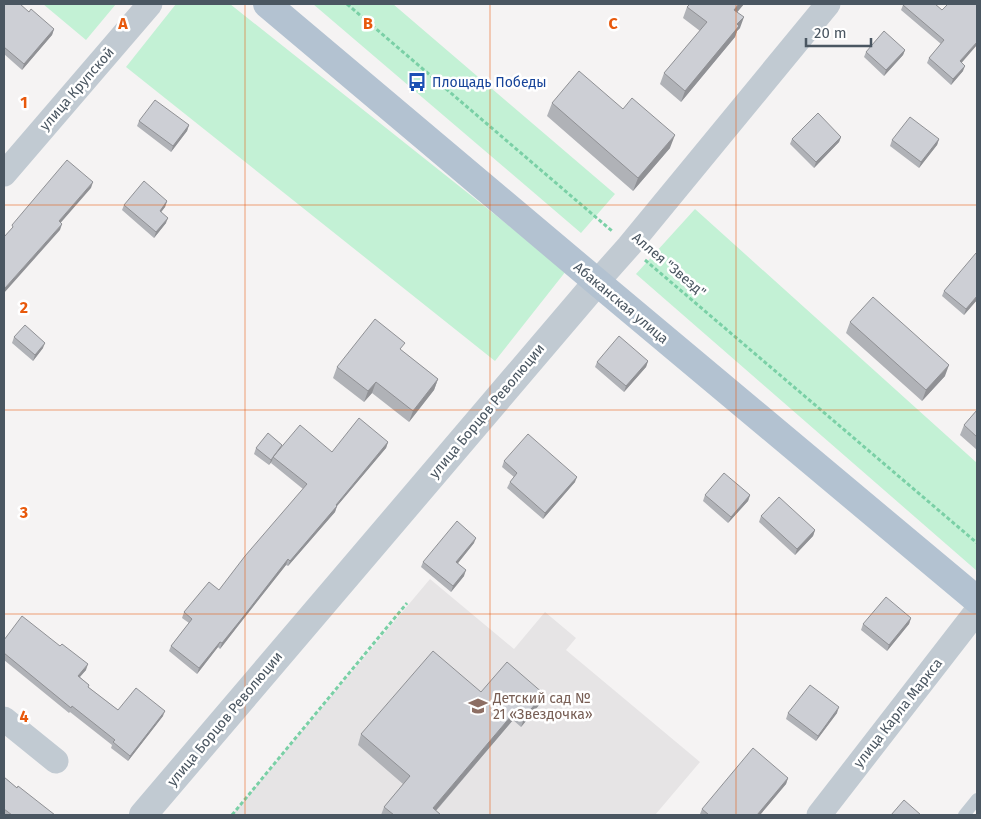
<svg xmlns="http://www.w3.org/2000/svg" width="981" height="819" font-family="'Fira Sans',sans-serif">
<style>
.education{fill:#e6e4e5}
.green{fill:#c3f1d5}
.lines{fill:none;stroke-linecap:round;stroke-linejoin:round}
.path{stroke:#7ad0a6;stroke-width:3;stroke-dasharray:4 2.5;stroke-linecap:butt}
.service{stroke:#c1cad2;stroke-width:12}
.minor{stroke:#c1cad2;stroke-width:25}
.tertiary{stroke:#c1cad2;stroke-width:28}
.primary{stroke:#b3c2d1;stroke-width:28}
.wall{fill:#b0b2b7}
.shaded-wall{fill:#909195}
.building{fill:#cdcfd5;stroke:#909195}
.grid{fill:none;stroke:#e8590c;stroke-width:1;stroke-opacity:0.55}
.labels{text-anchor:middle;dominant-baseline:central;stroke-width:5;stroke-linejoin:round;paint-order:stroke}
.transit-label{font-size:14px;fill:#164399;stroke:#fff;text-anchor:start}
.street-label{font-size:14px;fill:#4a5661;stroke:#fff}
.education-label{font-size:14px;fill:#785e54;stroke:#fff;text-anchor:start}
.grid-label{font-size:16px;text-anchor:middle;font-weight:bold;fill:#e8590c;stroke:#fff;stroke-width:5;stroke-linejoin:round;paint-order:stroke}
</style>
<rect width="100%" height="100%" fill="#f5f3f3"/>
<path class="education" d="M430,579L514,649L545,612L576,638L566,650L700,762L655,815H232Z"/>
<path class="green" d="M43,4H116L86,40Z
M176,4H230L566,271L495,361L126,67Z
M313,4H393L615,194L581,233Z
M695,209L977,463V571L636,274Z"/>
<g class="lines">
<path class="path" d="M347,4L612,231
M645,260L977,543
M232,815L407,603"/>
<path class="service" d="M964,815L977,799"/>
<path class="minor" d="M4,174L150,4
M597,282L629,246L828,4
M4,719L56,761
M819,815L977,611"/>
<path class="tertiary" d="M143,815L597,282"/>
<path class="primary" d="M267,4L597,282L977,600"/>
</g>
<path class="wall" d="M4,4L29,12L54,29L52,35L22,70L4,54Z
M690,4H744L737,12L740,28L737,31L735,37L681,102L660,84L664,73L700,31L683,18L687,7Z
M935,4L962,63L963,71L951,85L927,63L929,58L941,44L901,10L903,5Z
M905,50L903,55L884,76L864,57L866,52Z
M552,103L623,109L670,148L633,191L547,116Z
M139,121L189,125L187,131L171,152L137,126Z
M841,137L839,142L814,168L790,144L792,139Z
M939,139L937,145L919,168L890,146L892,140Z
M167,201L165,207L161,212L166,223L154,238L122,210L124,205Z
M977,254V300L964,315L942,296L944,291Z
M850,322L945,376L922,401L846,333Z
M14,337L43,348L33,361L12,343Z
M402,351L438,379L434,390L409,422L372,393L364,402L333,378L337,367Z
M648,361L646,367L624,392L595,367L597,362Z
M977,410V450L960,435L964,425Z
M388,442L386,448L337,506L335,512L288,566L286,565L241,622L220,649L218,647L197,674L169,651L171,646L189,623L182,618L184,612L219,590L303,489L271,463L272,461L269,465L254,454L256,448H281L332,452Z
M504,461L575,482L543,519L507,488L510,482L514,477L502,467Z
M705,495H750L748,501L728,523L703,501Z
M761,516L815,530L813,536L795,555L759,522Z
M474,543L458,563L464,576L451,592L421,567L423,562Z
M911,618L909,624L887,651L861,630L863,624Z
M4,640L86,670L80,677L89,685L88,687L118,710L163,716L128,761L111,748L112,745L70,712L69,713L4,660Z
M481,692L540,704L521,727L513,720L436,811L441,815H381L384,807L403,784L358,745L361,734Z
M788,713H837L816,741L786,719Z
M4,777L17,788L55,815H4Z
M788,778L786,784L760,815H701L700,814L702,809Z"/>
<path class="shaded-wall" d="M739,4H744L730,21L734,10Z
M744,17L740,28L737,31L735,37L681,102L685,91L737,24Z
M54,29L52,35L22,70L24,64Z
M977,42V45L958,67L960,61Z
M905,50L903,55L884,76L886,70Z
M965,66L963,71L951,85L953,79Z
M189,125L187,131L171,152L173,146Z
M675,135L670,148L633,191L638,178Z
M841,137L839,142L814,168L816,162Z
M939,139L937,145L919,168L921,162Z
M93,182L91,188L57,227L59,221Z
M167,201L165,207L158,216L160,211Z
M168,218L166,223L154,238L156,232Z
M62,224L60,230L4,293L5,288Z
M977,296V300L964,315L966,309Z
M45,343L43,348L33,361L35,355Z
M648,361L646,367L624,392L626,386Z
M949,365L945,376L922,401L926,390Z
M438,379L434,390L409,422L413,411Z
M376,382L372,393L364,402L368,391Z
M388,442L386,448L337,506L335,512L288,566L290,561Z
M282,445L280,450L273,457L272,461L269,465L271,460Z
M577,477L575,482L543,519L545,513Z
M750,495L748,501L728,523L731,517Z
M815,530L813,536L795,555L797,549Z
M476,538L474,543L454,568L456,562Z
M288,559L286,565L241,622L220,649L222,643Z
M466,570L464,576L451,592L453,586Z
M911,618L909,624L887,651L889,645Z
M220,642L218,647L197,674L199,668Z
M88,664L86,670L76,681L78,676Z
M544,694L540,704L521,727L525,716Z
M839,707L837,713L816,741L818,736Z
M517,709L513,720L432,815L433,808Z
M165,711L163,716L128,761L130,756Z
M788,778L786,784L760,815H757Z"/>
<path class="building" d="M4,4H20L29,12L31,9L54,29L24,64L4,47Z
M690,4H739L734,10L744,17L737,24L739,26L685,91L664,73L707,22L687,7Z
M904,4H935L942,10L948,4H977V42L960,61L965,66L953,79L929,58L944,40L903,5Z
M884,31L905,50L886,70L866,52Z
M579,71L623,109L632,98L675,135L638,178L552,103Z
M155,100L189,125L173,146L139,121Z
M818,113L841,137L816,162L792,139Z
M910,117L939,139L921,162L892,140Z
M67,160L93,182L59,221L62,224L5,288L4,287V237L13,227L12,225Z
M144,181L167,201L160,211L168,218L156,232L124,205Z
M976,253L977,254V296L966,309L944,291Z
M873,297L949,365L926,390L850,322Z
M375,319L405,343L400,349L438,379L413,411L376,382L368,391L337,367Z
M25,325L45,343L35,355L14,337Z
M619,336L648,361L626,386L597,362Z
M977,410V437L964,425Z
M359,418L388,442L336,505L337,506L290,561L288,559L243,617L222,643L220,642L199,668L171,646L192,619L184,612L209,582L219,590L245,556L307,484L273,457L300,425L332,452Z
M268,433L282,445L271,460L256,448Z
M528,434L577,477L545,513L510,482L517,473L504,461Z
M724,473L750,495L731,517L705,495Z
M779,497L815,530L797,549L761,516Z
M457,521L476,538L456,562L466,570L453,586L423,562Z
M886,597L911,618L889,645L863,624Z
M22,616L60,646L62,644L88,664L78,676L89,685L88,687L118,710L136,688L165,711L130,756L113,742L115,740L72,706L71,708L4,653V640Z
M433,651L481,692L507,662L544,694L525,716L517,709L433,808L441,815H394L384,807L410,776L361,734Z
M810,685L839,707L818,736L788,713Z
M753,748L788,778L757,815H709L702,809Z
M4,777L17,788L18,786L55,815H12L4,809Z
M904,800L921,815H891Z"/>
<path class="grid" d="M245,4V815M490,4V815M736,4V815M4,205H977M4,410H977M4,614H977"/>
<defs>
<g id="bus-bare" transform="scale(1.5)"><path d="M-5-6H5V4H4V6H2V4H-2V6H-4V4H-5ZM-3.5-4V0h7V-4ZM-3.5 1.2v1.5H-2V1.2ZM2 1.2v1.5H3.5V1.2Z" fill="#1a4fb4" stroke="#fff" stroke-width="2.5" paint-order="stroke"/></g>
<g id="school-bare" transform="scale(1.5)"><path d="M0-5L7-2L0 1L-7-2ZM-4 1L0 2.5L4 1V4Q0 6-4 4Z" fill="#8d6e63" stroke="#fff" stroke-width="2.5" paint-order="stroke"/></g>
</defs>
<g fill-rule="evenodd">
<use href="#bus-bare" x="417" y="82"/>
<use href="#school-bare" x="478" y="706"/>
</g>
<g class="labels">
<g class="transit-label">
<text x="432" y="82">Площадь Победы</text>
</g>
<g class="street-label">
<text transform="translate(77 89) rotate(-49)">улица Крупской</text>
<text transform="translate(669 265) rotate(40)">Аллея "Звезд"</text>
<text transform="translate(621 303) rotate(40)">Абаканская улица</text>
<text transform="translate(487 411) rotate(-50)">улица Борцов Революции</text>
<text transform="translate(898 713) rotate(-52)">улица Карла Маркса</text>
<text transform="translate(225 719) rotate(-50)">улица Борцов Революции</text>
</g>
<g class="education-label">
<text x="493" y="698">Детский сад №<tspan x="493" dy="16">21 «Звездочка»</tspan></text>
</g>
</g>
<g class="grid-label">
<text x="123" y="29">A</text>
<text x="368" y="29">B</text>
<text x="613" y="29">C</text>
<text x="24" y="108">1</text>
<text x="24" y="313">2</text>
<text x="24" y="518">3</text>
<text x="24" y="722">4</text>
</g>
<rect width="981" height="819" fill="none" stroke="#4a5661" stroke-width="10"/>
<path d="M806 38v8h65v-8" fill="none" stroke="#4a5661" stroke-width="2.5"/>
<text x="814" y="38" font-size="15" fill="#4a5661" stroke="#ffffff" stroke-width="4" paint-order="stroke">20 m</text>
</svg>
